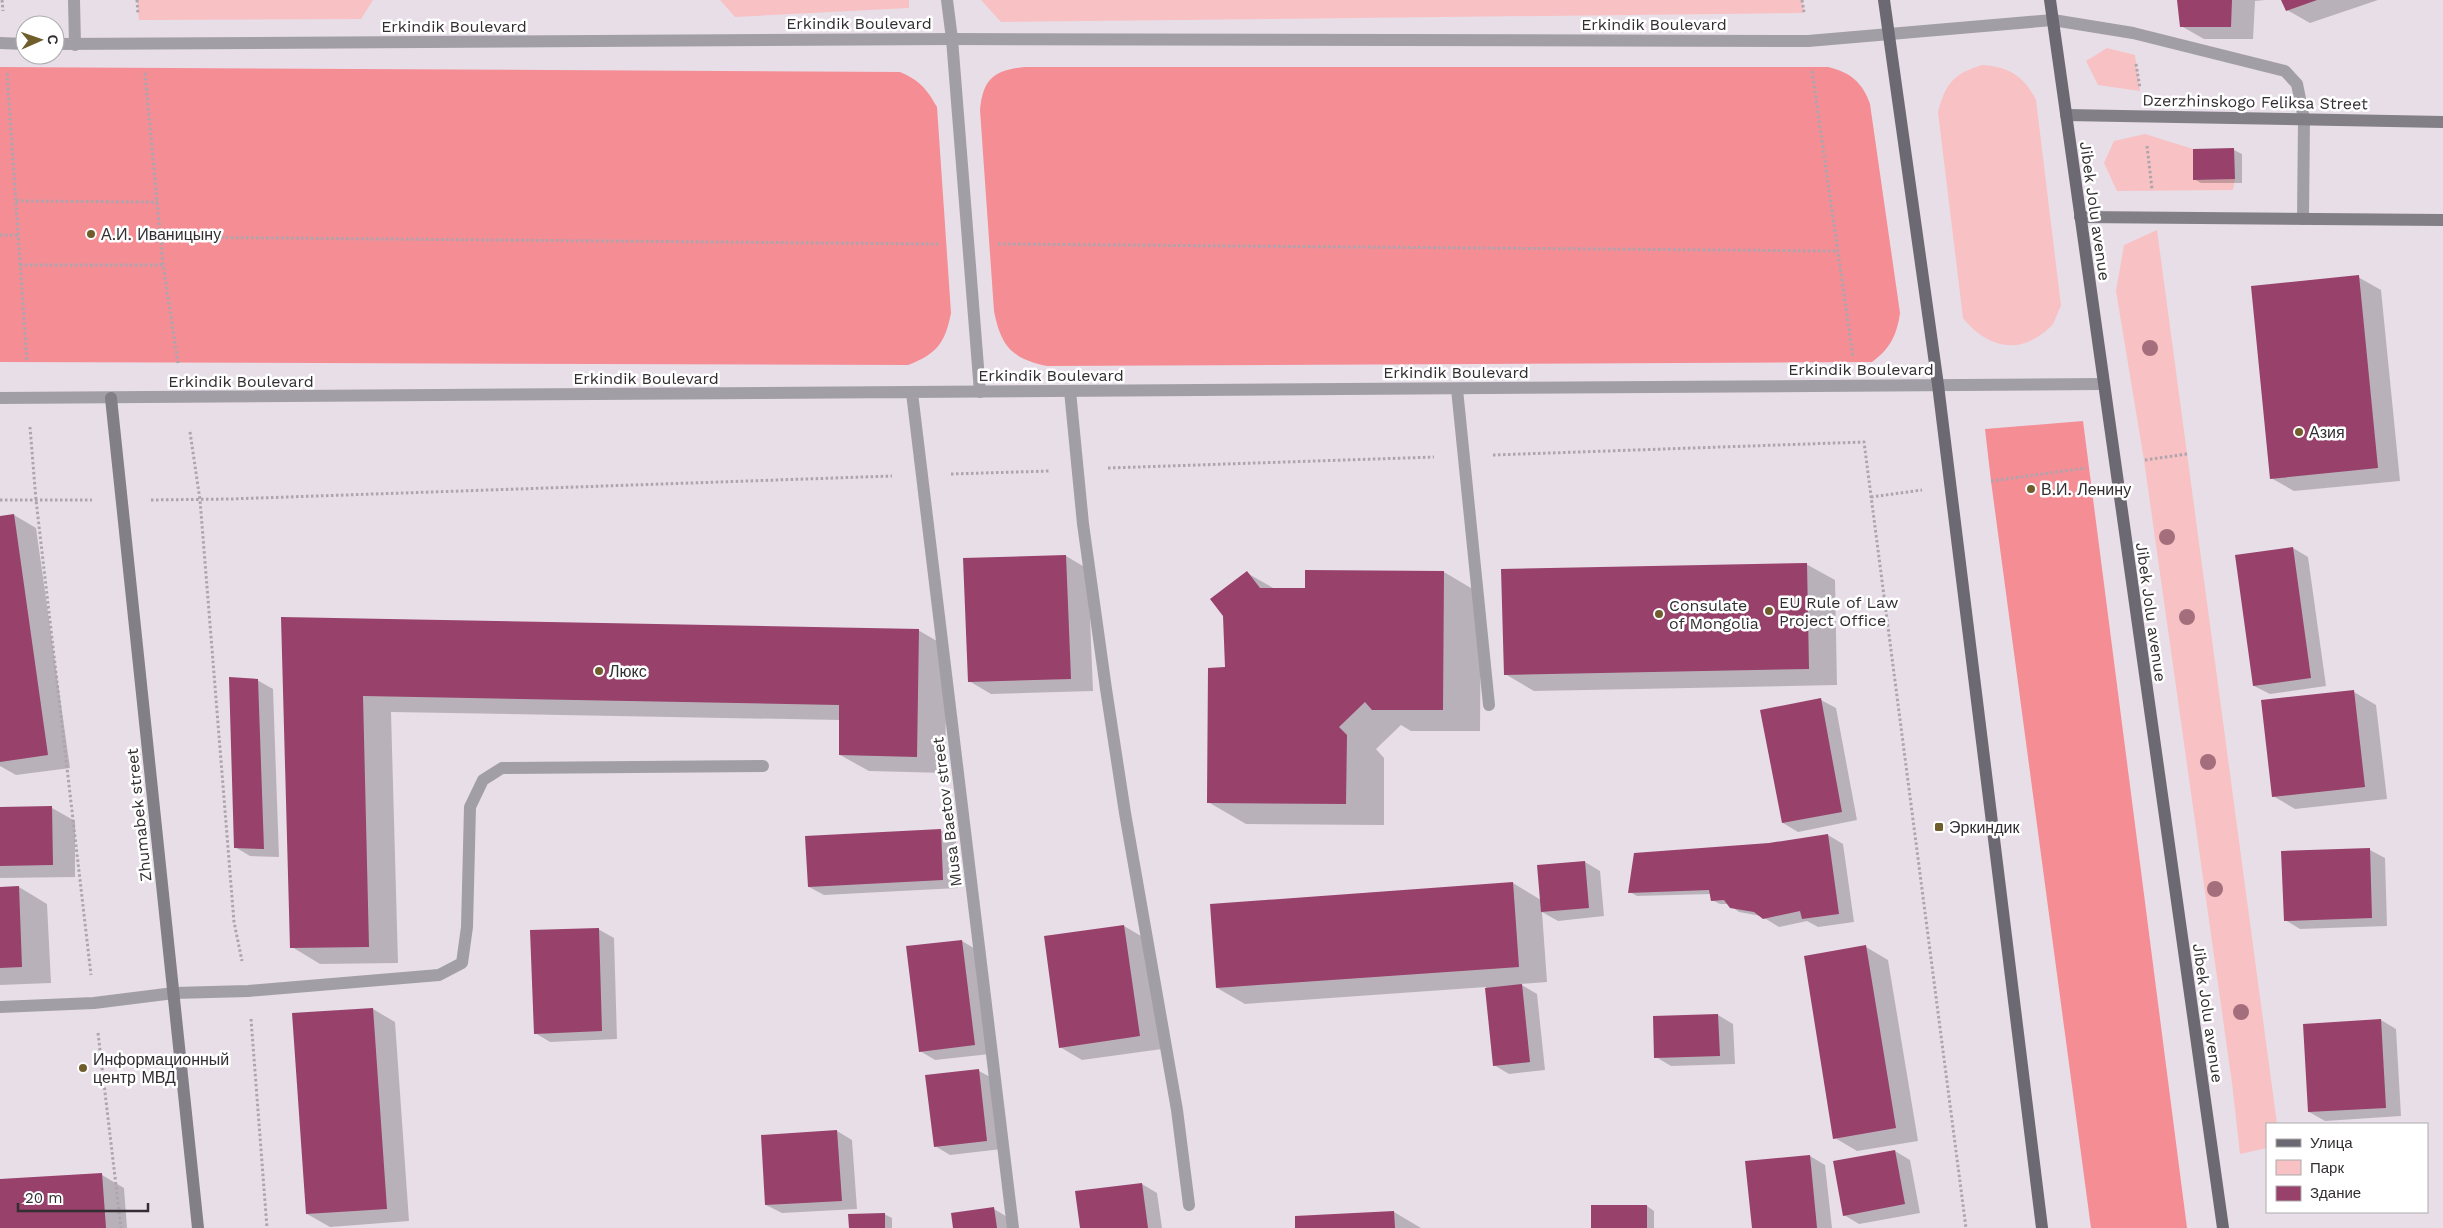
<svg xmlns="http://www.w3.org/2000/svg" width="2443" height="1228" font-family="'Work Sans',sans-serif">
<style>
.green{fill:#f8c1c3}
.forest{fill:#f58d95}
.shadow{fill:#0003}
.building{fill:#97416b}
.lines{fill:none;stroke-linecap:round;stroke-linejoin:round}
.path{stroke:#ada5ad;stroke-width:3;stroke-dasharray:2.5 2.5;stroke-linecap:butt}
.lane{stroke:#a19fa5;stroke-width:12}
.street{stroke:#a19fa5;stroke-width:12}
.secondary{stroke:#827f87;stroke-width:12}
.primary{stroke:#6c6972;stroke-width:12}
.tree{fill:#a56e7c}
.poi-dot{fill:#6f5d2b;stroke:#fff;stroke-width:2}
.labels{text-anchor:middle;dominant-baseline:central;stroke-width:5;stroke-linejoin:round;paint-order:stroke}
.street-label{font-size:16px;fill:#322e31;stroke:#fff}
.poi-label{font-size:16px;fill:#322e31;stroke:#fff;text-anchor:start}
</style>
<rect width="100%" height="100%" fill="#e8dee8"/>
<path class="green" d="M137,0H373L361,19L139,20Z
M720,0H909V8L735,17Z
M981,0H1802L1804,13L1001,22Z
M2107,48L2135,55L2140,91L2098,85L2086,61Z
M1982,65C2008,66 2025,77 2036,100L2061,306C2058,311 2056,318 2053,324C2048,330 2041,335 2034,339C2008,354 1980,340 1963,318L1938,112C1946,83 1953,74 1982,65Z
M2145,134L2193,149V180L2235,179L2233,190L2117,191L2104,163L2114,141Z
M2157,230L2277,1124H2267V1148L2240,1154L2232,1083L2144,460L2116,291L2124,245Z"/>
<path class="forest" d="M0,67L900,72C919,80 927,89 937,107L951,313C945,343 937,354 908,365L0,362Z
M1025,67H1828C1850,72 1863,83 1870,104L1900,313C1897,335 1890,349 1872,362L1047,366C1011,358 1001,346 994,311L980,110C983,78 995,70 1025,67Z
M2083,421L2187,1228H2091L1991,481L1985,429Z"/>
<path class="shadow" d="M2178,0H2265L2255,1L2253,39H2204L2181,26Z
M2283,0H2378L2310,23L2287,10Z
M2234,150L2242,154V183H2201L2194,179Z
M2358,277L2381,290L2400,481L2294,491L2271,478Z
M14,515L36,528L70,768L16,775L0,766V517Z
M2293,548L2308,557L2326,686L2270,694L2254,686Z
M1066,556L1088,569L1093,691L991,694L969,681Z
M1806,564L1835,580L1837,685L1534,691L1505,674Z
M1444,572L1481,594L1480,731H1411L1401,725L1376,749L1384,758V825L1246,824L1208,802L1226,668L1247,573L1275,589H1306Z
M282,619L918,630L947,647L945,773L869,771L840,755V720L391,712L398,963L320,964L292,947Z
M257,680L273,689L279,857L250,856L235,847Z
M2354,692L2376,705L2387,799L2295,809L2273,796Z
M1821,700L1836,708L1857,820L1798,832L1783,823Z
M52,808L75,821V877L0,878V809Z
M940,830L956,839L958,888L824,895L809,887Z
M1828,835L1843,844L1854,922L1818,927L1807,921L1779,927L1761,916L1739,912L1728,904H1720L1712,900L1711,894L1637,896L1630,892L1771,844Z
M2370,850L2385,858L2387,926L2300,929L2285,920Z
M1585,862L1600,871L1604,916L1558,921L1542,912L1547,982L1520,984L1537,994L1545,1070L1509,1074L1494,1065L1486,987L1245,1004L1217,988L1513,883L1541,900Z
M19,887L47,904L51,983L0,985V888Z
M1124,926L1146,939L1162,1049L1082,1060L1060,1047Z
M598,929L614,938L617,1039L550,1042L535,1033Z
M962,941L977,950L990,1054L935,1060L920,1051Z
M1866,947L1888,960L1918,1141L1857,1151L1835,1138Z
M373,1009L395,1022L409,1221L330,1227L307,1214Z
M1718,1015L1733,1024L1735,1064L1671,1066L1656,1057Z
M2381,1020L2396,1029L2401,1116L2325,1121L2309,1112Z
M979,1071L994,1079L1002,1149L950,1155L935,1146Z
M837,1131L852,1140L857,1209L782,1213L766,1205Z
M1895,1151L1910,1160L1920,1213L1859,1224L1844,1215Z
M1810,1156L1825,1165L1832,1228H1753Z
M102,1175L124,1188L127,1228H0V1181Z
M1142,1184L1157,1193L1162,1228H1081Z
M1647,1206L1654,1211V1228H1592Z
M994,1209L1009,1218L1010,1228H955Z
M1394,1212L1421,1228H1297Z
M884,1214L892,1218V1228H850Z"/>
<path class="building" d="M2177,0H2232L2231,27H2180Z
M2281,0H2317L2286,11Z
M2234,148L2235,179L2193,180V149Z
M2359,275L2378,468L2270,479L2251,286Z
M14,514L48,755L0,762V516Z
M2293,547L2311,678L2253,686L2235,555Z
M1066,555L1071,679L968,682L963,558Z
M1807,563L1809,669L1504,675L1501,569Z
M1305,570L1444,571L1443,710H1372L1365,702L1339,727L1347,735L1346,804L1207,803L1208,668L1225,667L1223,616L1210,599L1247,571L1260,588H1305Z
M281,617L919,629L917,757L839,755V705L363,696L369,947L290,948Z
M229,677L258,679L264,849L234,848Z
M2354,690L2365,787L2272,797L2261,700Z
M1821,698L1842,812L1782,823L1760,710Z
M52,806L53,865L0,866V807Z
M941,829L943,880L808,887L805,836Z
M1828,834L1839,914L1802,919L1800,911L1763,919L1754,912L1730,908L1724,900L1711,901L1709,890L1628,893L1634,853L1769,843Z
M2370,848L2372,918L2284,921L2281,851Z
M1585,861L1589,908L1541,912L1537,865Z
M1513,882L1519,967L1216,988L1210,904Z
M19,886L22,967L0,968V887Z
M1124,925L1140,1036L1059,1048L1044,936Z
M599,928L602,1031L534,1034L530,930Z
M962,940L975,1045L919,1052L906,946Z
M1866,945L1896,1128L1833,1139L1804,956Z
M1522,984L1530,1062L1493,1066L1485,988Z
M373,1008L387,1209L306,1214L292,1013Z
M1718,1014L1720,1056L1654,1058L1653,1016Z
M2381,1019L2386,1108L2308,1112L2303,1024Z
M979,1069L987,1141L934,1147L925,1075Z
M837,1130L842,1201L765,1205L761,1135Z
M1895,1150L1905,1204L1843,1216L1833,1161Z
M1810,1155L1817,1228H1752L1745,1161Z
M102,1173L106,1228H0V1179Z
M1142,1183L1148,1228H1080L1075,1191Z
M1591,1205H1647V1228H1591Z
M994,1207L997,1228H953L951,1213Z
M1394,1211L1395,1228H1295V1216Z
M885,1213V1228H849L848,1214Z"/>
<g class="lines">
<path class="path" d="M2,0L3,11
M137,0L138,14
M1802,0L1804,12
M2136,64L2140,88
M1812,71L1853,357
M7,73L27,362
M145,73L163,265L178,363
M2147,146L2152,189
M16,201L158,202
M0,235H18
M161,237L939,244
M998,244L1837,251
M20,265H163
M30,427L36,500L91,975
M190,432L200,500L234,922L242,961
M1493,455L1864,442L1966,1228
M2145,460L2187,454
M1108,468L1434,457
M951,474L1049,471
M1991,481L2086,468
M1871,497L1922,490
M0,500H92
M151,500L230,499L892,476
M251,1019L267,1228
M98,1033L121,1228"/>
<path class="lane" d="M74,0L75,45
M947,0L952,39L980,392
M2053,20L2133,33L2285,71L2297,84L2304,119L2303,219
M1457,389L1489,705
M1070,391L1083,524L1106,689L1125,813L1177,1110L1189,1205
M0,1007L94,1003L174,993L248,991L439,975L462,963L467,927L470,807L483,780L502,768L763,766"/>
<path class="street" d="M0,43L25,44
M55,44L952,39L1808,41L2053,20
M912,393L1013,1228
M0,398L2102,384"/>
<path class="secondary" d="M2066,115L2443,122
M2080,217L2443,220
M111,398L198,1228"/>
<path class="primary" d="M1884,0L1938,385L2042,1228
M2050,0L2223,1228"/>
</g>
<g class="tree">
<circle cx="2150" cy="348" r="8"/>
<circle cx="2167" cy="537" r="8"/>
<circle cx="2187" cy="617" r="8"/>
<circle cx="2208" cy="762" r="8"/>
<circle cx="2215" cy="889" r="8"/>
<circle cx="2241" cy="1012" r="8"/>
</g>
<g class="poi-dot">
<circle cx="91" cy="234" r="5"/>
<circle cx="2299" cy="432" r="5"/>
<circle cx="2031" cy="489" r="5"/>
<circle cx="1769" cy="611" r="5"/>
<circle cx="1659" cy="614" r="5"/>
<circle cx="599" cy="671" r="5"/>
<rect x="1934" y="822" width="10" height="10" rx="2.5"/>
<circle cx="83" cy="1068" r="5"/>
</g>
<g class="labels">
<g class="street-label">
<text x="859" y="23">Erkindik Boulevard</text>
<text x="1654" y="24">Erkindik Boulevard</text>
<text x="454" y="26">Erkindik Boulevard</text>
<text transform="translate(2255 102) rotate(1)">Dzerzhinskogo Feliksa Street</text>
<text transform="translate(2095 211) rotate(82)">Jibek Jolu avenue</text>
<text x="1861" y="369">Erkindik Boulevard</text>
<text x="1456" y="372">Erkindik Boulevard</text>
<text x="1051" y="375">Erkindik Boulevard</text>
<text x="646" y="378">Erkindik Boulevard</text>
<text x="241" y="381">Erkindik Boulevard</text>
<text transform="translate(2151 612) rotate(82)">Jibek Jolu avenue</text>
<text transform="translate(947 812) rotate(-97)">Musa Baetov street</text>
<text transform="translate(139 815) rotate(-96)">Zhumabek street</text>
<text transform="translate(2208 1013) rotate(82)">Jibek Jolu avenue</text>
</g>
<g class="poi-label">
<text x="101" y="234">А.И. Иваницыну</text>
<text x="2309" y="432">Азия</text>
<text x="2041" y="489">В.И. Ленину</text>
<text x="1779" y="602">EU Rule of Law<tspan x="1779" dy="18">Project Office</tspan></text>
<text x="1669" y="605">Consulate<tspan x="1669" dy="18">of Mongolia</tspan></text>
<text x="609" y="671">Люкс</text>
<text x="1949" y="827">Эркиндик</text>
<text x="93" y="1059">Информационный<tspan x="93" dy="18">центр МВД</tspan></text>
</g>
</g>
<rect x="2266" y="1123" width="162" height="90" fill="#ffffff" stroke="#adabad"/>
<rect x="2276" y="1139" width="25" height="8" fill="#6c6972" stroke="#adabad"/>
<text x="2310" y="1148" font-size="15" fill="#322e31">Улица</text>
<rect x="2276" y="1160" width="25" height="15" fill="#f8c1c3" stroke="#adabad"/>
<text x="2310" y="1173" font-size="15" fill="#322e31">Парк</text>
<rect x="2276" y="1186" width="25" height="15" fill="#97416b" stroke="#adabad"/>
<text x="2310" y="1198" font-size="15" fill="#322e31">Здание</text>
<g transform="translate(40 40) rotate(88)"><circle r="24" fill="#ffffff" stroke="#adabad"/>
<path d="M0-4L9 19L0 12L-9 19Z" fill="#6f5d2b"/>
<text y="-8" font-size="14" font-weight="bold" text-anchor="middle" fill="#322e31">С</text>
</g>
<path d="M18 1203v8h130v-8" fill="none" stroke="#322e31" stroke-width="2.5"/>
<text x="25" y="1203" font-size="15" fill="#322e31" stroke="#ffffff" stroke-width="4" paint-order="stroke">20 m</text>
</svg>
